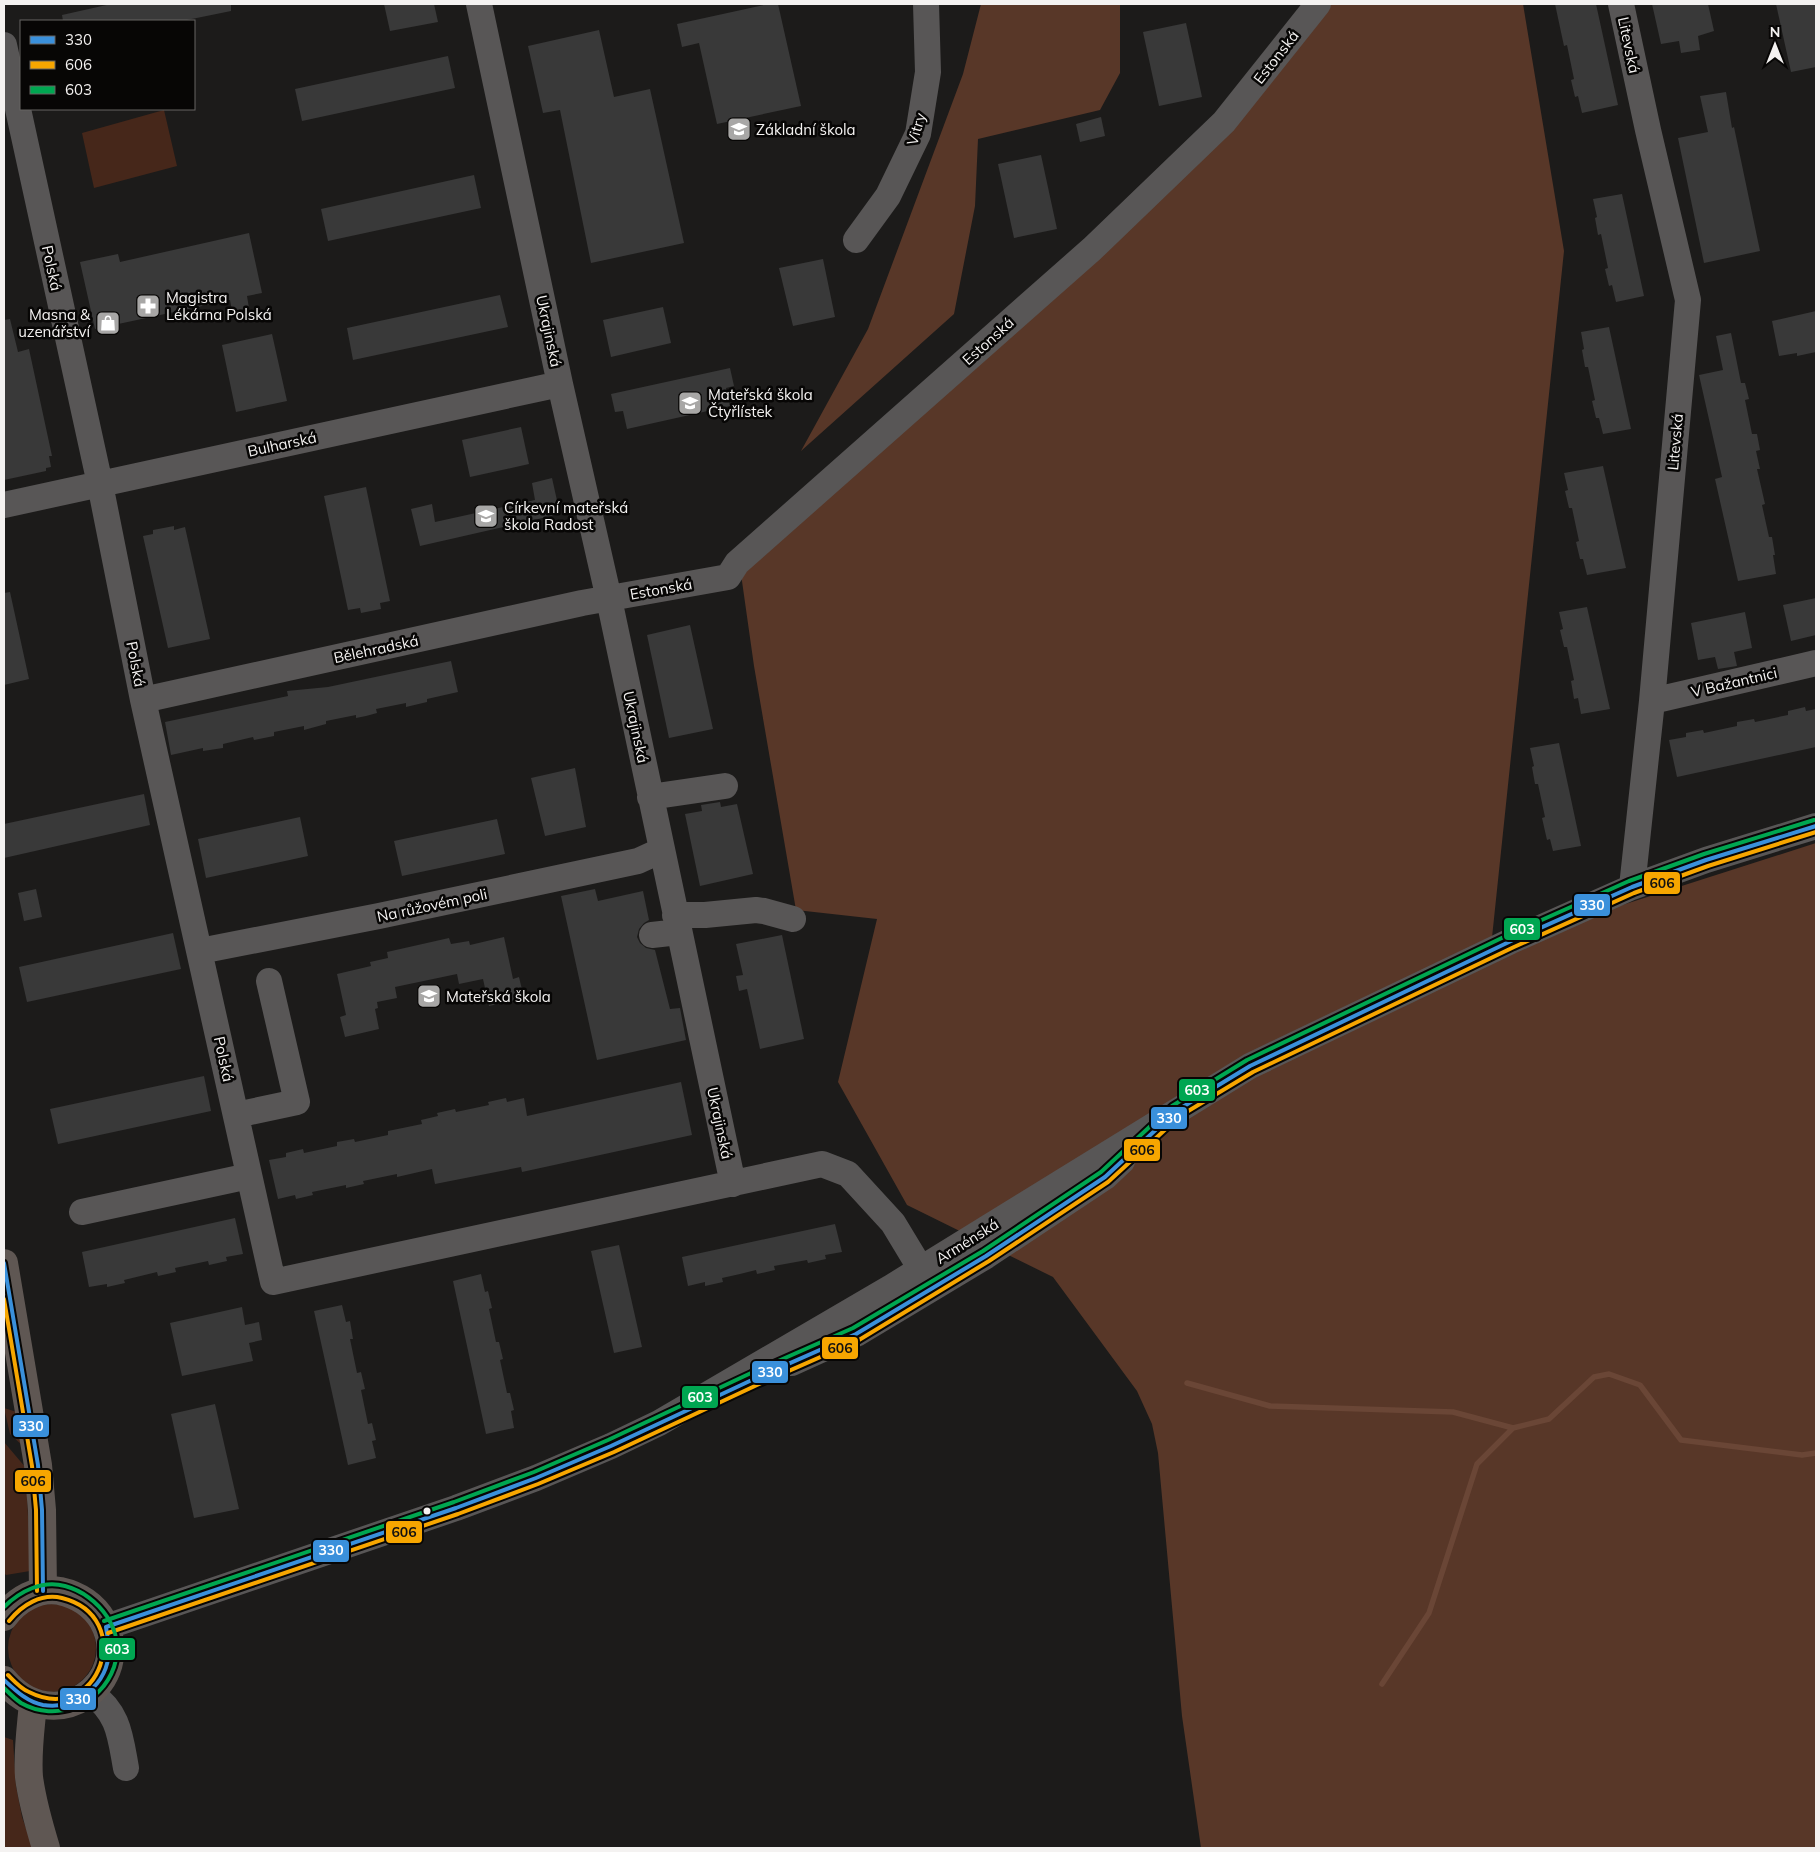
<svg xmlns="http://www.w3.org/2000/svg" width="1820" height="1852" font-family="Mulish,sans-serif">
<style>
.green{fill:#46271a}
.forest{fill:#583728}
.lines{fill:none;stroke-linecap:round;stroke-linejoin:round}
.stream{stroke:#6a4636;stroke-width:5.5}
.building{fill:#393939}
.minor{stroke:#585656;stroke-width:26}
.major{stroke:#5f5753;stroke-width:28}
.bus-1-casing{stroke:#070605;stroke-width:8}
.bus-2-casing{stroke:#070605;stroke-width:8}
.bus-3-casing{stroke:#070605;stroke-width:8}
.bus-1{stroke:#3a90db;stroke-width:4}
.bus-2{stroke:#f7a600;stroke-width:4}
.bus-3{stroke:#00a651;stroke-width:4}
.bus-dot{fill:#f4f2f1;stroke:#070605;stroke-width:2}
.labels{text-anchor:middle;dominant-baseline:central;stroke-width:5;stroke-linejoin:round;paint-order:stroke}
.street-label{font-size:15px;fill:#f4f2f1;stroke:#070605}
.poi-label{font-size:15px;fill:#f4f2f1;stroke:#070605;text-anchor:start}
.line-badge{stroke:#070605;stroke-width:2}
.badge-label{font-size:14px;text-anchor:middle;font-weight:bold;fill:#fff}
.pale-badge-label{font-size:14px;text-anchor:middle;font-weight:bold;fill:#111}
</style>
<rect width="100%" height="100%" fill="#1c1b1a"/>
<path class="green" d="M164,110L177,166L94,188L82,133Z
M4,1408L20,1413L25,1448L10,1434Z
M4,1442L26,1468L28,1516L32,1550L30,1571L6,1575L4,1573Z
M8 1648a44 44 0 1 1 88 0a44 44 0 1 1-88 0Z
M4,1737L13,1740L16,1786L22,1817L33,1848H4Z"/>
<path class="forest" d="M981,4H1120V73L1100,110L978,139L975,206L954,314L801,451L868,329L963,74Z
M1326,4H1523L1564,251L1491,947L1816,843V1848H1201L1182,1716L1158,1453L1152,1424L1137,1391L1053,1277L907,1205L838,1082L877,919L796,910L754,666L740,567L1085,263Z"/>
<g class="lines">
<path class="stream" d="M1187,1383L1270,1406L1453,1412L1513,1428L1549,1419L1594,1377L1609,1374L1640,1385L1681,1440L1802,1455L1816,1453
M1382,1684L1429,1613L1477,1464L1513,1428"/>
</g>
<path class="building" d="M111,4H231V11L182,21H63L62,15Z
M384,4H434L438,22L390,31Z
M768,4H778L801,106L717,124L699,43L682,47L677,24Z
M1555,4H1596L1618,105L1582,113L1578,96L1575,97L1571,80L1574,79L1567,45L1564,46Z
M1652,4H1708L1714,31L1698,36L1700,50L1681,53L1679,41L1661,44Z
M1776,4H1816V67L1791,72Z
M1186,23L1202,97L1159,106L1143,32Z
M599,30L614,97L650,89L684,243L591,263L560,110L543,113L528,46Z
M448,56L455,88L302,121L295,89Z
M1726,92L1732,128L1734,127L1760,251L1704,263L1678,138L1708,132L1700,96Z
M1101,117L1105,136L1080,142L1076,124Z
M1041,155L1057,229L1014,238L998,164Z
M474,175L481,208L328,241L321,209Z
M1622,194L1644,296L1616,302L1612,285L1609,286L1605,269L1608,268L1601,234L1598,235L1595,218L1597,217L1593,199Z
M249,233L262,293L247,296L249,308L232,311L230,300L95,329L80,262L118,254L120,262Z
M823,259L835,317L793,326L779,268Z
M500,295L508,327L353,360L347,328Z
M663,307L671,343L611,357L603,320Z
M1816,311V352L1797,356V353L1779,356L1772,321Z
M10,319L18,352L29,349L52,456H49L51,467L46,468V471L4,480V320Z
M1609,327L1631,429L1603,434L1599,418H1596L1592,401L1595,400L1588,367H1585L1582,350L1584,349L1581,332Z
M1731,333L1741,383H1745L1749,399L1745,400L1752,434H1757L1760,450L1756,451L1760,469H1757L1765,504L1762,505L1769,537H1772L1775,555H1773L1776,574L1738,581L1715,479L1722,477L1699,375L1723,370L1716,336Z
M272,334L287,401L236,412L222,345Z
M730,368L734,386L726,388L730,406L627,429L623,411L615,412L611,394Z
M521,427L529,464L470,477L462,440Z
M1603,466L1626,568L1587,575L1583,559H1580L1576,542L1579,541L1572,508H1569L1565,491L1568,490L1564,473Z
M552,478L560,514L420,546L411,509L432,504L435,522L535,500L532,483Z
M366,487L390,601L380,603L381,609L361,613L360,608L348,610L324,496Z
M174,526V530L185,527L210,639L168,648L143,536L153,534V530Z
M10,592L29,679L4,685V593Z
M1816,598V635L1791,641L1783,605Z
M1587,607L1610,709L1581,714L1578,698L1574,699L1571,681L1574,680L1567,647H1564L1560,630L1563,629L1559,612Z
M1745,612L1752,648L1734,652L1737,666L1718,669L1715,657L1698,660L1691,623Z
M690,625L713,729L669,738L647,635Z
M451,661L458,692L427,699V702L406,707V703L376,709L377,713L366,716L356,718V715L326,721V724L304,730V726L274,732V736L254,740L253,737L223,744V748L203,751V748L171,755L165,722L288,696L287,691L328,687Z
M1805,707L1806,711L1816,709V747L1677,777L1669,740L1686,737V733L1703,730L1704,733L1737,726V722L1754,719L1755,722L1788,715V711Z
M1559,743L1581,846L1553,851L1550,839L1547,840L1542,818L1545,817L1538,784H1535L1532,767L1534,766L1530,748Z
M575,768L586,827L545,836L531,778Z
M144,794L150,825L4,858V824Z
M720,802L721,807L737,804L753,874L700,886L685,814L702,811L701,805Z
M300,817L308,856L206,878L198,839Z
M497,819L505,854L402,876L394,841Z
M36,889L42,917L24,921L18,893Z
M595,889L598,901L643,891L649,920L644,923L639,929L637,937L640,943L646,948L655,950L670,1009L680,1008L686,1040L597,1060L561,896Z
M173,933L181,969L27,1002L19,967Z
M782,935L804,1039L760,1049L747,989L739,991L736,976L743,975L736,944Z
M504,937L513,979L519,977L524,998L489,1006L483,979L459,984L457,974L395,987L397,998L377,1002L378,1008L375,1009L379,1029L345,1037L340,1017L346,1015L337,974L371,966L370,962L388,958L387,952L449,938L451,944L469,941L470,945Z
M204,1076L211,1111L58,1144L50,1109Z
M681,1082L692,1135L522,1172L521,1167L435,1184L432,1169L397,1177V1174L363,1181L364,1184L346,1188V1185L312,1192L313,1195L296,1199L295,1195L278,1199L269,1160L286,1157V1153L303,1149L304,1153L337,1146V1142L354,1139L355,1142L388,1135V1131L422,1124L421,1120L438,1116L437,1113L455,1109L456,1112L489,1105L488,1102L506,1098L507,1102L524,1098L527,1116Z
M235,1218L243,1254L226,1257L227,1261L209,1265L208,1261L175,1268L176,1272L158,1276L157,1272L124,1280L125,1283L107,1287V1284L89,1287L82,1252Z
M835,1224L842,1252L825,1255L826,1259L808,1263L807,1260L774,1266L775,1270L757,1274L756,1270L740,1274L722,1278L723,1282L705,1286V1282L688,1286L682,1257Z
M619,1245L642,1347L614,1353L591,1251Z
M481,1274L485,1292L488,1291L492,1308L489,1309L496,1342H499L503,1359L500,1360L507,1393H510L514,1410L511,1411L514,1428L486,1434L453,1281Z
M342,1305L346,1322L350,1321L353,1339H350L357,1373L361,1372L365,1389L361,1390L368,1424L372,1423L376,1440L372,1441L376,1458L348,1465L314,1311Z
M242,1307L245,1325L259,1322L262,1340L249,1343L253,1361L182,1376L170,1323Z
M215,1404L239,1509L194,1518L171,1414Z"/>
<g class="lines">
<path class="minor" d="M479,4L560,384L609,599L733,1184
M1621,4L1648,130L1688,300L1652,701L1632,887
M4,45L100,484L143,700L273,1282L822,1164L848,1174L893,1223L916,1261L928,1275L953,1276
M856,240L888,196L918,134L928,72L926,4
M4,505L560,384
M143,700L582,603L728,577L737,563L1092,249L1224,122L1318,4
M1652,701L1816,663
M650,797L725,786
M675,915H705L756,910L764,911L793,919
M652,935L679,932
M200,951L379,916L638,861L662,850
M236,1115L297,1102L269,981
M82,1212L249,1176
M792,1363L856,1334L986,1256L1105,1177L1122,1161
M106,1627L456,1508L536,1478L611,1446L659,1423L890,1288L1250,1066L1511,941L1632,887L1706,860L1816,826
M90,1692C119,1713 120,1735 126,1768"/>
<path class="major" d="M4,1263L38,1465L42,1510L43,1591
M4,1617C16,1600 38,1587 60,1591C78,1595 93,1604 103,1621C136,1682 54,1741 4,1680
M33,1703C31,1727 27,1752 29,1777C32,1801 39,1825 46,1848"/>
<g class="bus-1-casing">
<path id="bus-1" d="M4,1263L38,1465L42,1510L43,1591
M106,1627L456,1508L536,1478L611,1446L754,1379L856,1334L986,1256L1105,1177L1176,1111L1250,1066L1511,941L1632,887L1706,860L1816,826
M4,1680C15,1690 27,1702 43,1705C76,1710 108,1685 109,1650C109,1643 107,1635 106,1627"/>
</g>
<g class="bus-2-casing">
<path id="bus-2" d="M4,1299L32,1466L36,1510L37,1591
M108,1633L458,1514L538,1484L614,1452L757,1385L859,1340L989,1261L1108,1182L1180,1116L1253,1072L1514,947L1634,893L1708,866L1816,832
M8,1675C14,1681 21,1689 29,1692C99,1727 138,1617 62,1598C41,1593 22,1605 9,1621"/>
</g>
<g class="bus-3-casing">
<path id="bus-3" d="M4,1607C20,1591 42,1580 65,1586C99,1595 127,1632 114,1667C101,1705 56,1723 21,1703C15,1699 9,1693 4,1688
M104,1621L454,1502L534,1472L608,1440L751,1373L853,1328L983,1251L1101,1172L1172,1106L1247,1060L1508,935L1629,881L1704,854L1814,820"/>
</g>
<use href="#bus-1" class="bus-1"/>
<use href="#bus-2" class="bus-2"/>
<use href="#bus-3" class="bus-3"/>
</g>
<defs>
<g id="school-square" transform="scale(1.25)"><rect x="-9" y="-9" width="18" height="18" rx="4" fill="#a8a7a6" stroke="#070605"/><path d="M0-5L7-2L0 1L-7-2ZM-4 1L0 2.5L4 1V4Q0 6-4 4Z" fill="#fff"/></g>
<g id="pharmacy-square" transform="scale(1.25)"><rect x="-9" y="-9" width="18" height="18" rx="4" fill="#a8a7a6" stroke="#070605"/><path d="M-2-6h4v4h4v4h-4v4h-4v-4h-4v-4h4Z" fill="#fff"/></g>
<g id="shop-square" transform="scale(1.25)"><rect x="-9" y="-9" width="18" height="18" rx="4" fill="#a8a7a6" stroke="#070605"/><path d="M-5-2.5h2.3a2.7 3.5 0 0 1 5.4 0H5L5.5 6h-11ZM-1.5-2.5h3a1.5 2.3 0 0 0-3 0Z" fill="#fff"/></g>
</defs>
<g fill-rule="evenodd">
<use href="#school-square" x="739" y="129"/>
<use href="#pharmacy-square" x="148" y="306"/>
<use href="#shop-square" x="108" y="323"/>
<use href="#school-square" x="690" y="403"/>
<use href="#school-square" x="486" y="516"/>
<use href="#school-square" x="429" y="996"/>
</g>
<circle class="bus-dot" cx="427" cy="1511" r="4.5"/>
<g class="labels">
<g class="street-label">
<text transform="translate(1629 45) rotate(78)">Litevská</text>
<text transform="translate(1276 57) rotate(-52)">Estonská</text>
<text transform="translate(916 129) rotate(-74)">Vitry</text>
<text transform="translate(52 268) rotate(78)">Polská</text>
<text transform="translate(549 331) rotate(78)">Ukrajinská</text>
<text transform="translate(988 341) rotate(-42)">Estonská</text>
<text transform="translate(1675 442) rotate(-85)">Litevská</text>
<text transform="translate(282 444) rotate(-12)">Bulharská</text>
<text transform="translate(661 589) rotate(-10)">Estonská</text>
<text transform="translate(376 649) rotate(-12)">Bělehradská</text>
<text transform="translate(136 664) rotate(79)">Polská</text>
<text transform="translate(1734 682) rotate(-13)">V Bažantnici</text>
<text transform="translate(636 727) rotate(78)">Ukrajinská</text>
<text transform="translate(432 905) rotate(-12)">Na růžovém poli</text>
<text transform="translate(224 1059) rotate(78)">Polská</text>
<text transform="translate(720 1123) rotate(78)">Ukrajinská</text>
<text transform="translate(967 1241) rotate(-32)">Arménská</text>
</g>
<g class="poi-label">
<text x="756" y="129">Základní škola</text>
<text x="166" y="297">Magistra<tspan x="166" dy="17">Lékárna Polská</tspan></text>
<text x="90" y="314" text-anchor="end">Masna &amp;<tspan x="90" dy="17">uzenářství</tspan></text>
<text x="708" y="394">Mateřská škola<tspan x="708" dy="17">Čtyřlístek</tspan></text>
<text x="504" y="507">Církevní mateřská<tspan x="504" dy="17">škola Radost</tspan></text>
<text x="446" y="996">Mateřská škola</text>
</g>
</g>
<g class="line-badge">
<rect x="1643" y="871" width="38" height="24" rx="5" fill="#f7a600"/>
<rect x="1573" y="893" width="38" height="24" rx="5" fill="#3a90db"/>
<rect x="1503" y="917" width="38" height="24" rx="5" fill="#00a651"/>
<rect x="1178" y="1078" width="38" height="24" rx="5" fill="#00a651"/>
<rect x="1150" y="1106" width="38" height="24" rx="5" fill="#3a90db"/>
<rect x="1123" y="1138" width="38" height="24" rx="5" fill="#f7a600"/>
<rect x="821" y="1336" width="38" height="24" rx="5" fill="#f7a600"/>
<rect x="751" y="1360" width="38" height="24" rx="5" fill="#3a90db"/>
<rect x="681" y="1385" width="38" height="24" rx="5" fill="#00a651"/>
<rect x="12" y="1414" width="38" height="24" rx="5" fill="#3a90db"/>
<rect x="14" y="1469" width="38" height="24" rx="5" fill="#f7a600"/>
<rect x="385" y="1520" width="38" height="24" rx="5" fill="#f7a600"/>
<rect x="312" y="1539" width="38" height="24" rx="5" fill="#3a90db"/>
<rect x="98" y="1637" width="38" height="24" rx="5" fill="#00a651"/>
<rect x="59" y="1687" width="38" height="24" rx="5" fill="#3a90db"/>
</g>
<g class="badge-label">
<text x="1592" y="910">330</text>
<text x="1522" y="934">603</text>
<text x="1197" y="1095">603</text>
<text x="1169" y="1123">330</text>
<text x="770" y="1377">330</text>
<text x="700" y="1402">603</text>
<text x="31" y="1431">330</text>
<text x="331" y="1555">330</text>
<text x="117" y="1654">603</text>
<text x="78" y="1704">330</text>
</g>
<g class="pale-badge-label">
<text x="1662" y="888">606</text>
<text x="1142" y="1155">606</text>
<text x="840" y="1353">606</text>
<text x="33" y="1486">606</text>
<text x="404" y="1537">606</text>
</g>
<rect width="1820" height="1852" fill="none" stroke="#f4f2f1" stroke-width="10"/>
<rect x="20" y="20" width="175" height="90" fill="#070605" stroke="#666463"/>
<rect x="30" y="36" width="25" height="8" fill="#3a90db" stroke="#666463"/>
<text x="65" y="45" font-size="15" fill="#f4f2f1">330</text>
<rect x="30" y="61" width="25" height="8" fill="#f7a600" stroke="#666463"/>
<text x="65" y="70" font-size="15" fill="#f4f2f1">606</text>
<rect x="30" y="86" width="25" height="8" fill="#00a651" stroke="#666463"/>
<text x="65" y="95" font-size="15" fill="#f4f2f1">603</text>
<g transform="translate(1775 45)" stroke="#070605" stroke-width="4" paint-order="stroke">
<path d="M0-4L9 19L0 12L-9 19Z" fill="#f4f2f1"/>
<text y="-8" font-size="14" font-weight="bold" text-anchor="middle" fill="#f4f2f1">N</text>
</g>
</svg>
